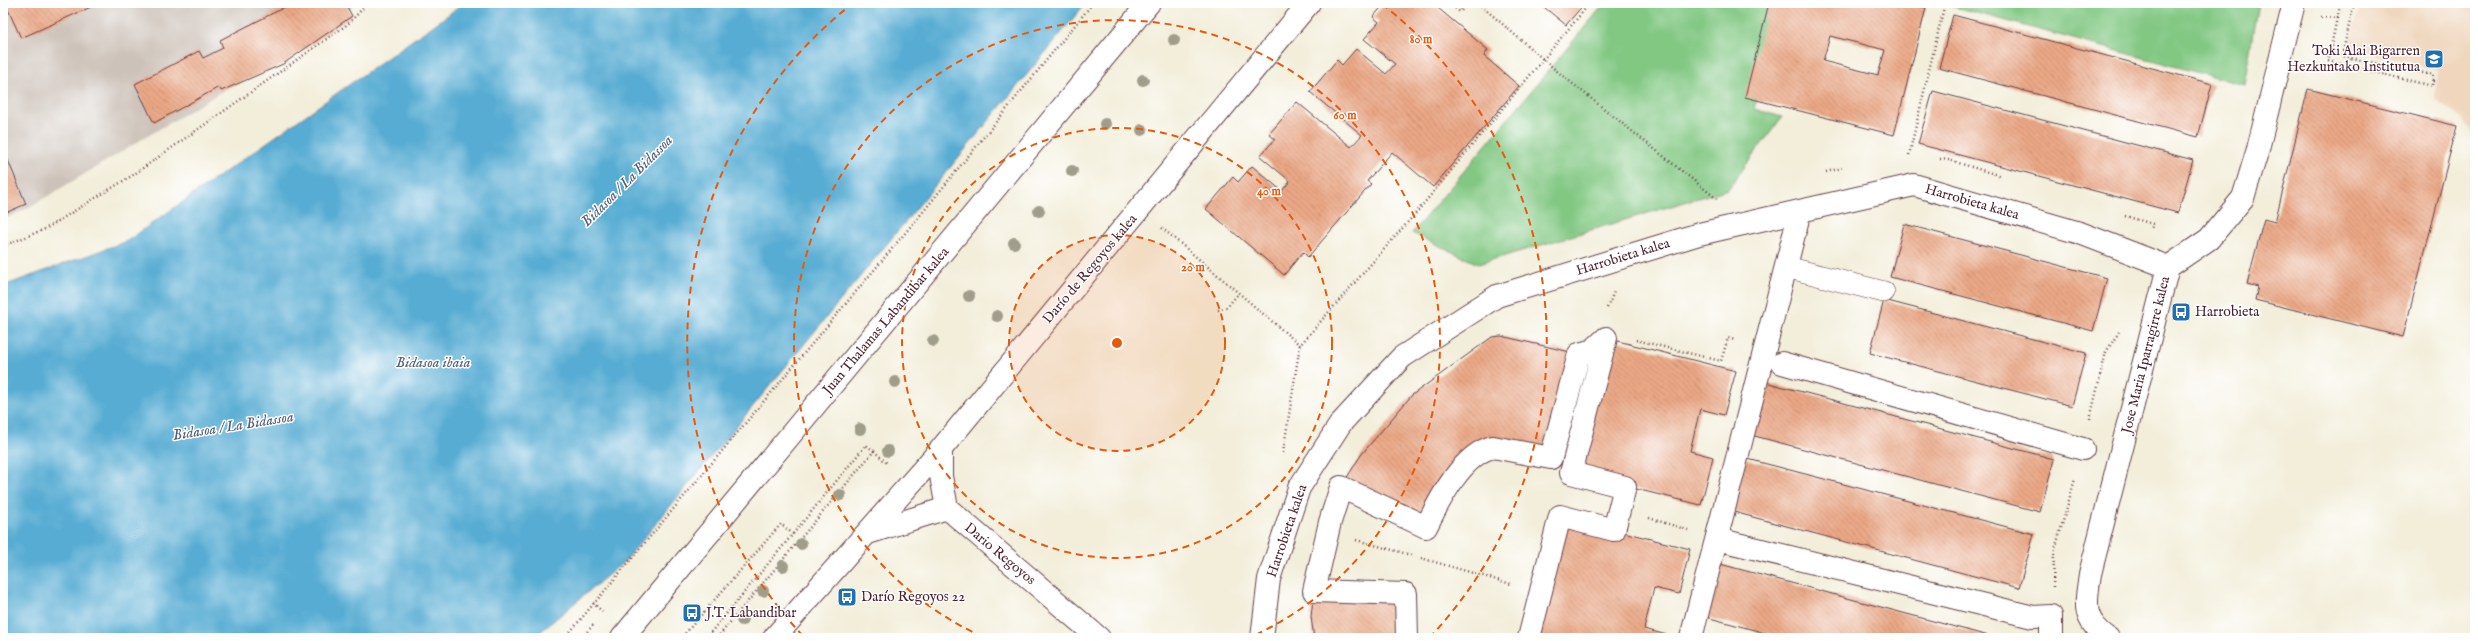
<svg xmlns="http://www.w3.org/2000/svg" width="2478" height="641" font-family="'IM FELL English',serif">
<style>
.built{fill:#efd6bc}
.industrial{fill:#cdc2b9}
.green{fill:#82c883;stroke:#667457}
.water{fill:#57acd3;stroke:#50667f}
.building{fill:url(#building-back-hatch);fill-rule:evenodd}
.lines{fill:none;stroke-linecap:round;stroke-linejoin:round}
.service-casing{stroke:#633e45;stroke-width:22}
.pedestrian-casing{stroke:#633e45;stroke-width:24}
.minor-casing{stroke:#633e45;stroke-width:24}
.tertiary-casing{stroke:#633e45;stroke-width:24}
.primary-casing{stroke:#633e45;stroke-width:24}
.path{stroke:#633e45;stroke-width:2.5;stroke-dasharray:1 3;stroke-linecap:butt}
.service{stroke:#fff;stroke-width:21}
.pedestrian{stroke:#fff;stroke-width:22}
.minor{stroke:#fff;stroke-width:22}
.tertiary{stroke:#fff;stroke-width:22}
.primary{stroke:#fff;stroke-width:22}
.tree{fill:#a19d8b}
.ring{fill:none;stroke:#e8590c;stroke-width:2;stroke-dasharray:7 5}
.labels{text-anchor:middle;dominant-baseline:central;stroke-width:3;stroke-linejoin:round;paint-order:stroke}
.poi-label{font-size:14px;fill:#4a1f2b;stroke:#fff;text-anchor:start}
.street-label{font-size:14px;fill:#4a1f2b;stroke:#fff}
.water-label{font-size:15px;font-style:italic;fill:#505e77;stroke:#fff}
.centre{fill:#e8590c;stroke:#fff;stroke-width:2}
.ring-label{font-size:12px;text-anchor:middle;font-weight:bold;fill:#e8590c;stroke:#fff;stroke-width:3;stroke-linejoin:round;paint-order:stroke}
</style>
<defs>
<pattern id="building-back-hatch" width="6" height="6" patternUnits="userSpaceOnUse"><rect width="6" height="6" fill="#eba886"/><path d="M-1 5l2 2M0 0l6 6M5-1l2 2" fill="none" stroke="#c0886e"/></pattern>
</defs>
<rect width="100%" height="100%" fill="#fff"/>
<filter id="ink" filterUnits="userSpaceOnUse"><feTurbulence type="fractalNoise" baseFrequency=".025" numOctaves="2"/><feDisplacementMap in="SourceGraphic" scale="8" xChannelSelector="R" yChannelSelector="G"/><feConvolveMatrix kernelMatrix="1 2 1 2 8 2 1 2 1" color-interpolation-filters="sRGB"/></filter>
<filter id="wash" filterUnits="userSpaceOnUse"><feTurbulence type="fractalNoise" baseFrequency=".012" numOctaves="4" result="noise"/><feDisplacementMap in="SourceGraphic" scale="16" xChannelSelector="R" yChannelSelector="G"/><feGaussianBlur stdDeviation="0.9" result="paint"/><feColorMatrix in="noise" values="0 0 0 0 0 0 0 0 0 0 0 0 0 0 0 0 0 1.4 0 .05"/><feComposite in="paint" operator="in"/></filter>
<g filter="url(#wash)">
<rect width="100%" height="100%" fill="#f3eeda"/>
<path class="built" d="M2361,3H2475V135L2463,120L2435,99L2438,70L2348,48Z"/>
<path class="industrial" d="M3,3H355L342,19L28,208L3,220Z"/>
<path class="green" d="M1605,3H1777L1754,109L1782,117L1728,189L1478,264L1412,233Z
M1940,3H2258L2244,85Z"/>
<path class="water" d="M462,3H1086L626,560L533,638H3V286L127,241L448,15Z"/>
<g id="blocks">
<path class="building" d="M5,3H100L21,38Z
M293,3H345L352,16L283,64L221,91L219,87L154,123L135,84L199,51L203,58L223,48L220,40Z
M1385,3H1423L1429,7L1432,3L1488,50L1484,56L1519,86L1433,187L1392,152L1367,181L1371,184L1308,257L1303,252L1284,275L1206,209L1233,177L1238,182L1252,166L1282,191L1290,181L1260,156L1275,139L1269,134L1297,102L1351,147L1362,135L1310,92L1337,60L1342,65L1356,49L1386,74L1395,64L1364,39L1379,22L1373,17Z
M1539,3H1585L1566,25Z
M1769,3H1906L1926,8L1894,135L1745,97ZM1830,36L1885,50L1878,75L1823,61Z
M1953,15L2212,84L2198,137L1939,68Z
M2308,89L2457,126L2403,337L2255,300L2258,287L2247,284L2264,219L2275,222Z
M1933,91L2193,160L2178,213L1918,144Z
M3,148L26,204L3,214Z
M1904,224L2107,278L2093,331L1890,277Z
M1884,300L2086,353L2072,406L1870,353Z
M1501,336L1579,354L1551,458L1493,447L1426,527L1341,487L1361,455L1412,395L1492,337Z
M1606,338L1736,371L1724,415L1700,409L1690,451L1713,457L1701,505L1571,473Z
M1765,382L2054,459L2040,512L1751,435Z
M1744,458L2034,534L2019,588L1730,511Z
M1560,516L1690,549L1679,594L1654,588L1644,629L1667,635V638H1529Z
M1720,564L1892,610L1996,638H1784L1706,617Z
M1314,591L1406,594L1407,638H1314L1311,617Z"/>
</g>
</g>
<g filter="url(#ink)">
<use href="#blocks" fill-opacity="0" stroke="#633e45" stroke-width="1"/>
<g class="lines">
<g class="service-casing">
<path id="service" d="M1786,267L1884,292"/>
</g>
<g class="pedestrian-casing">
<path id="pedestrian" d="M1782,363L2083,449
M1717,539L2033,617L2051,616V638
M1407,638L1406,594L1314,591L1330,522L1341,487L1426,527C1439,501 1462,454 1493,447L1551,458L1579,354L1593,350L1606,338L1571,473L1625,487L1614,530L1560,516L1529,638"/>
</g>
<g class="minor-casing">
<path id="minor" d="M1691,638L1800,211"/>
</g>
<g class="tertiary-casing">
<path id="tertiary" d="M941,449V476L947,508L1099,638
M868,533L947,508
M774,638L941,449L1309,3
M1262,638L1269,579L1299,488L1341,423L1402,357L1497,296L1699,234L1914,185L2080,233L2168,267
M2108,638C2081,619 2086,603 2090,574L2168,267L2209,239L2243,198L2258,149L2294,3"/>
</g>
<g class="primary-casing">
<path id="primary" d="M622,638L1149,3"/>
</g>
<path class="path" d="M1449,3L1460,12L1468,3
M1478,3L1558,72L1717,199
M2321,17L2337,18L2341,3
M2337,18L2328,61L2432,86L2433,75L2342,56L2354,3
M2433,81L2437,82
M1909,155L1945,3
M1940,159L1949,160L2001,176
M1826,172L1842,168
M2125,216L2153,224L2151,229
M1162,228L1300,345
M3,246L45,229L133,175L348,24L368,3
M1607,308L1614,292
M1218,310L1227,307L1239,293
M1636,340L1721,361L1728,338L1735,340
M2090,419L2106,352L2119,332
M1283,453L1300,345L1415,214L1590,3
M1649,518L1688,530
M793,534L866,445L874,451
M1356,540L1411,555
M1421,558L1511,584
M2053,587L2054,553L2075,479
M593,603L604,613
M565,638L922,213L1093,3
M582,638L593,625
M675,638L682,637L781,524L793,534L706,638
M717,638L874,451L888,464"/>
<use href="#service" class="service"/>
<use href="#pedestrian" class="pedestrian"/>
<use href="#minor" class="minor"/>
<use href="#tertiary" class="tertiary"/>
<use href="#primary" class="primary"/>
</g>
<g class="tree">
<circle cx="1174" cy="40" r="6"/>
<circle cx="1143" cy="80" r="6"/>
<circle cx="1105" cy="124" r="6"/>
<circle cx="1142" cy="130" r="6"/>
<circle cx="1072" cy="171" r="6"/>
<circle cx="1039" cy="211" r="6"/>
<circle cx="1014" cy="243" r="6"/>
<circle cx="969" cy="296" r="6"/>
<circle cx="997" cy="316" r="6"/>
<circle cx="933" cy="341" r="6"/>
<circle cx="895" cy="382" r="6"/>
<circle cx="860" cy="429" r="6"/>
<circle cx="888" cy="451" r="6"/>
<circle cx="840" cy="495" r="6"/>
<circle cx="801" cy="544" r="6"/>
<circle cx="783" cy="566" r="6"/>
<circle cx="763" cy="591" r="6"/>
<circle cx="742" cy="620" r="6"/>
</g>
</g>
<circle cx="1117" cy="343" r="108" fill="#e8590c" fill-opacity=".12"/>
<g class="ring">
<circle cx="1117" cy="343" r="108"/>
<circle cx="1117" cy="343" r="215"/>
<path d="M983 637A323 323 0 1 1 1251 637"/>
<path d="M803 636A430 430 0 0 1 852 4M1382 4A430 430 0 0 1 1431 636"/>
</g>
<defs>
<g id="school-square" transform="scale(1)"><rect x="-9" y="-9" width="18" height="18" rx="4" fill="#1f6fb2" stroke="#fff"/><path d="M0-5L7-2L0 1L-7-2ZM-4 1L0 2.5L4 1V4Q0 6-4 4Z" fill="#fff"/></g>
<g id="bus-square" transform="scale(1)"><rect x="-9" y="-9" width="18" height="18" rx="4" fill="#1f6fb2" stroke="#fff"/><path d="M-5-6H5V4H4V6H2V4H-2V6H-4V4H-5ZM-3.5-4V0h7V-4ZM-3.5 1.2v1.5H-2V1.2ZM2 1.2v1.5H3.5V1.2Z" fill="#fff"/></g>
</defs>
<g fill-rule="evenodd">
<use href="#school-square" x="2434" y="59"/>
<use href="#bus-square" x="2181" y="312"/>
<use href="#bus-square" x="847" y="597"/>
<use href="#bus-square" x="692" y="613"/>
</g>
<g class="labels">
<g class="poi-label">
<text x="2420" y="51" text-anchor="end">Toki Alai Bigarren<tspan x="2420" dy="16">Hezkuntako Institutua</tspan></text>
<text x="2195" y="312">Harrobieta</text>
<text x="861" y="597">Darío Regoyos 22</text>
<text x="706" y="613">J.T. Labandibar</text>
</g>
<g class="street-label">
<text transform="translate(1972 202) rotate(16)">Harrobieta kalea</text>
<text transform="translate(1623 257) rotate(-17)">Harrobieta kalea</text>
<text transform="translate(1090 269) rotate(-50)">Darío de Regoyos kalea</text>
<text transform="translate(886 321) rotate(-50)">Juan Thalamas Labandibar kalea</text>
<text transform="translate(2146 355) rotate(-76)">Jose Maria Iparragirre kalea</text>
<text transform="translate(1287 531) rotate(-71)">Harrobieta kalea</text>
<text transform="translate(1000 554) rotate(40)">Dario Regoyos</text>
</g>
<g class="water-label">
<text transform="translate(627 181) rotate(-45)">Bidasoa / La Bidassoa</text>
<text x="433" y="362">Bidasoa ibaia</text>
<text transform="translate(233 426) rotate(-9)">Bidasoa / La Bidassoa</text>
</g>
</g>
<circle cx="1117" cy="343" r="6" class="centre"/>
<g class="ring-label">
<text x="1421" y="43">80 m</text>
<text x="1345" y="119">60 m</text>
<text x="1269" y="195">40 m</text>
<text x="1193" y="271">20 m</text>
</g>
<rect width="2478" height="641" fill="none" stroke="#fff" stroke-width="16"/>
</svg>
